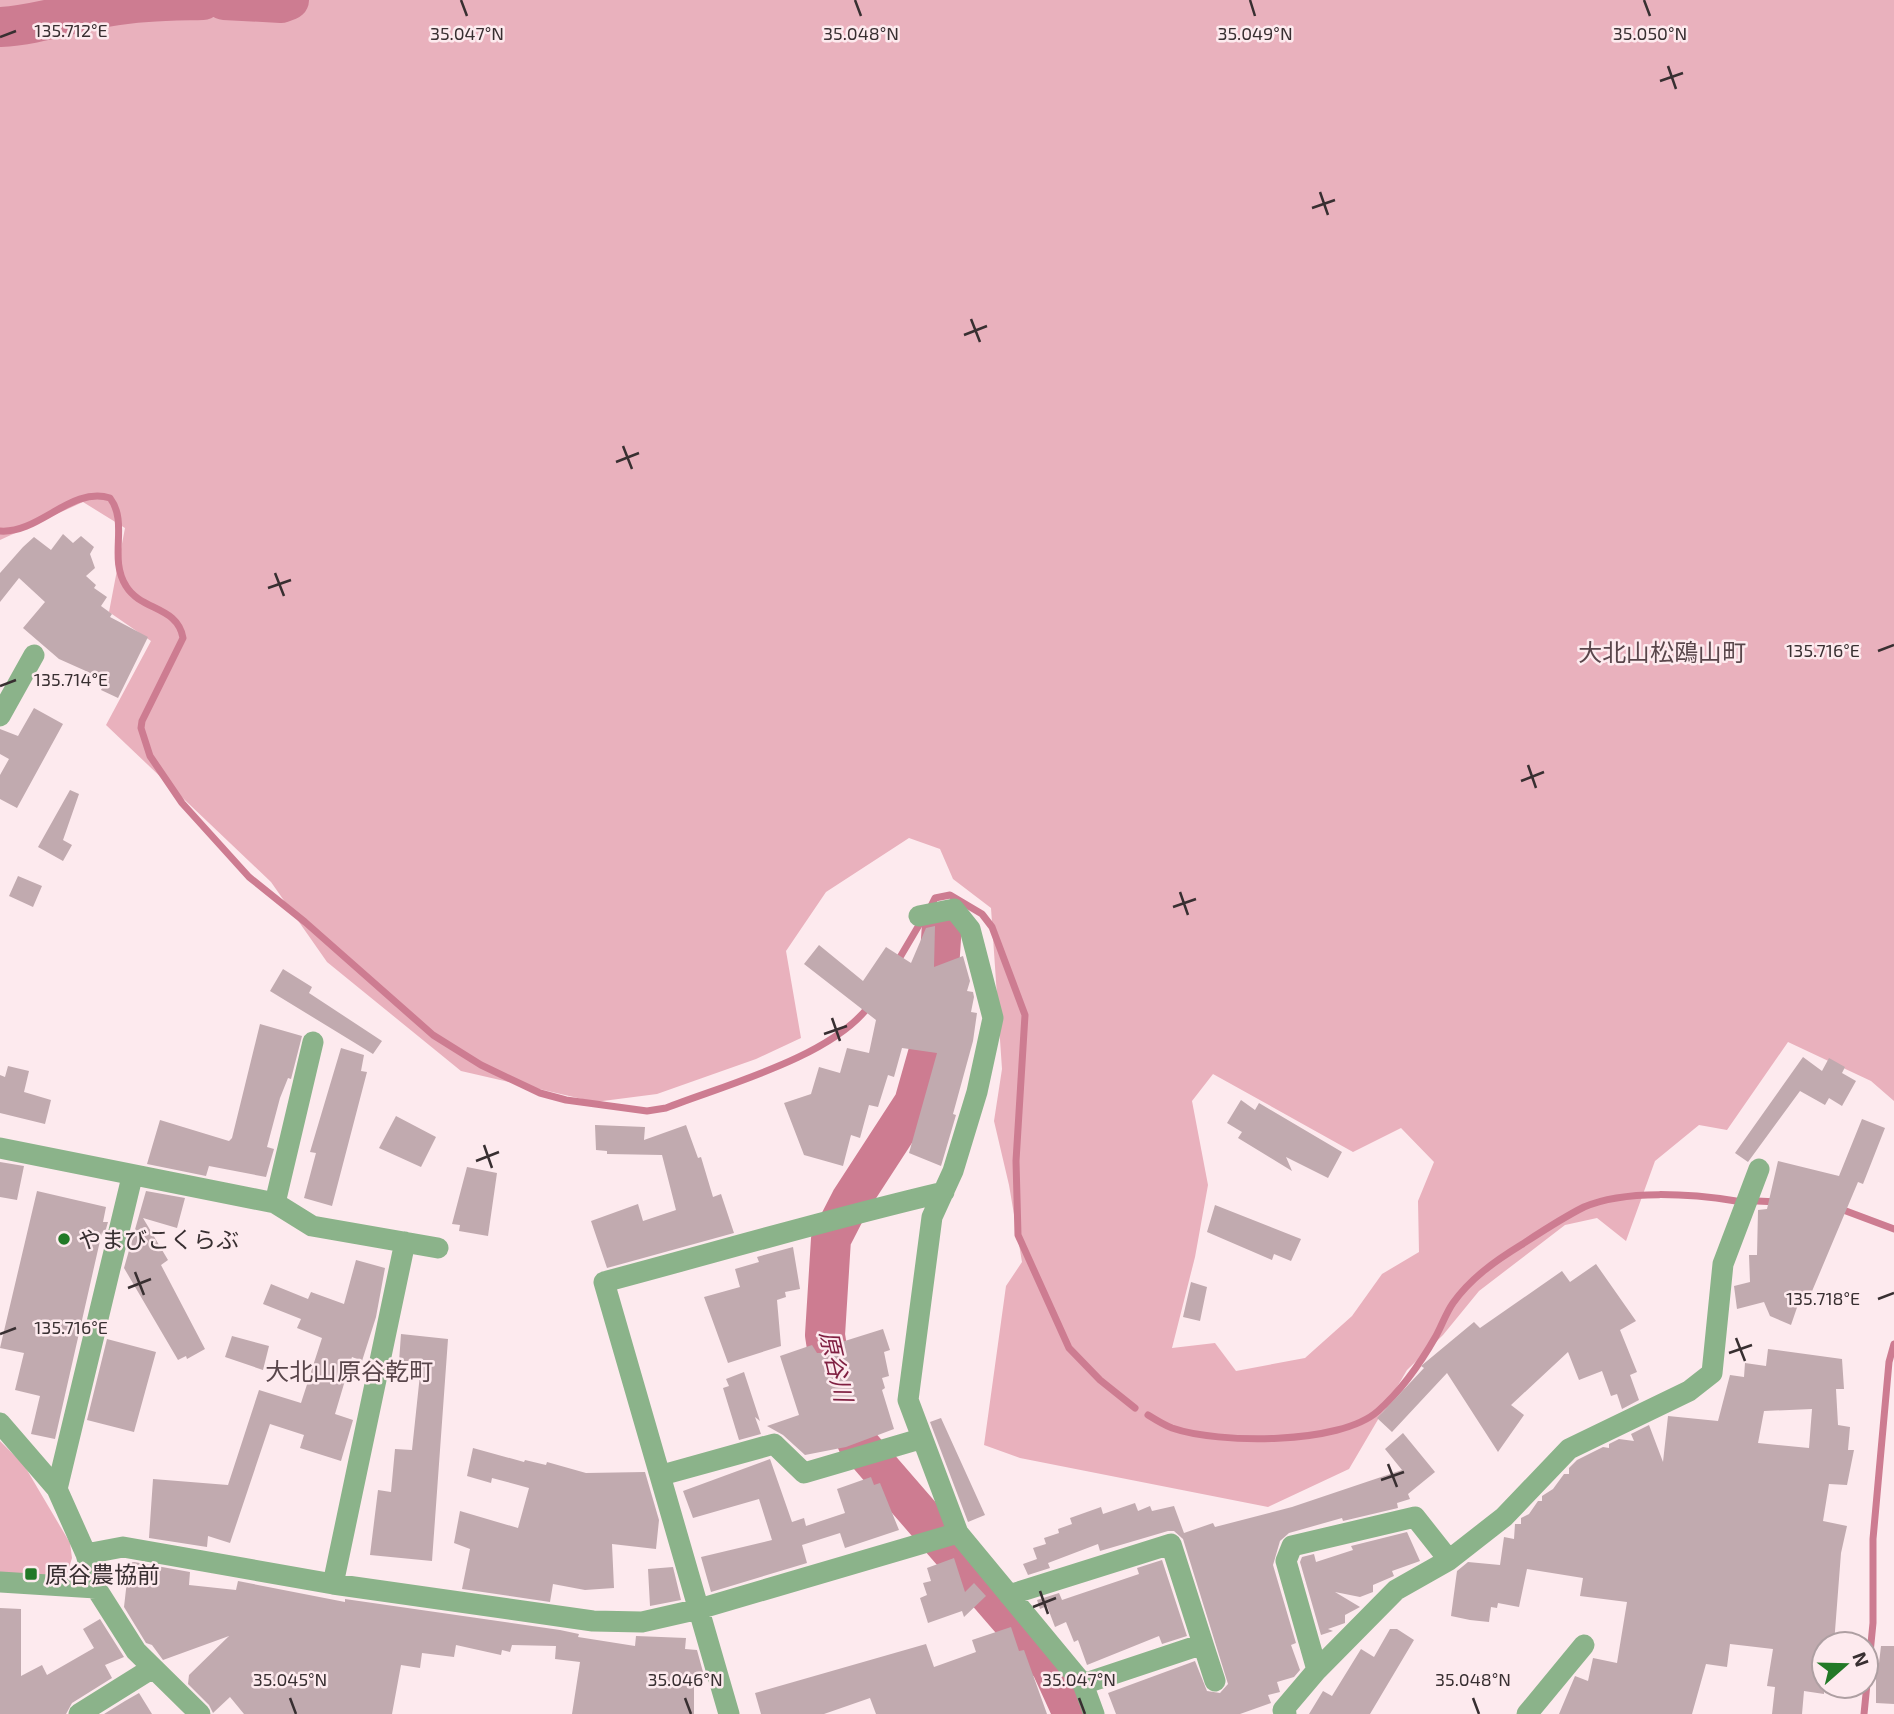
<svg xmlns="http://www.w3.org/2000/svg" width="1894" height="1714" font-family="'Exo 2','Noto Sans JP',sans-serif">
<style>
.green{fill:#e9b1bd;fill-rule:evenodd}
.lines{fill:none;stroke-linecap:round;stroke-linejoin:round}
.stream{stroke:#cd7c91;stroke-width:7}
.river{stroke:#cd7c91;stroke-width:40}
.building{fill:#c1aaaf;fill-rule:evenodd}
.street{stroke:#8bb38a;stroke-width:21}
.ticks{fill:none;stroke:#382f31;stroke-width:2.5}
.poi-dot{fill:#227927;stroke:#fdeaee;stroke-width:2.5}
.labels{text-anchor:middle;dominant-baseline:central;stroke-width:5;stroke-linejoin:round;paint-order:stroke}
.poi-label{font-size:23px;fill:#382f31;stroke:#fdeaee;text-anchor:start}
.neighbourhood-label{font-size:24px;fill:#59464b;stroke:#fdeaee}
.water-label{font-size:24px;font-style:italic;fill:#7f1f41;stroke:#fdeaee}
.ticks-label{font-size:18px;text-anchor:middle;fill:#382f31;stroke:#fdeaee;stroke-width:5;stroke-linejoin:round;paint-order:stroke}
</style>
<rect width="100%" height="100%" fill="#fdeaee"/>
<path class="green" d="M0,0H1894V1101L1871,1081L1788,1042L1727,1130L1699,1125L1655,1161L1626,1241L1597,1218L1565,1225L1479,1291L1443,1335L1407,1370L1349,1469L1268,1507L1020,1458L984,1445L1006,1286L1022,1262L1009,1185L994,1121L1002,1069L991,908L953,879L940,849L909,838L826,892L786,951L801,1038L756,1059L657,1094L595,1102L461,1071L327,962L271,882L106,725L151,641L109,612L125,528L83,502L0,540ZM1213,1074L1353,1152L1401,1128L1434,1162L1418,1201L1419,1252L1382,1274L1352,1316L1305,1358L1236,1371L1215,1343L1172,1348L1195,1257L1208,1185L1192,1101Z
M0,1441L24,1465L70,1543L72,1558L66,1577L0,1573Z"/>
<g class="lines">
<path class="stream" d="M0,531C39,534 71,486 110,498C129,523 108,558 126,586C141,611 178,606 183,638L142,721L141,728L150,756L182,803L249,877L305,922L433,1035L481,1065L540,1093L566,1100L647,1111L666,1108C725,1085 831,1057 869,1006
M929,910L935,898L950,895L982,914L992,927L1025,1015L1016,1161L1018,1235L1069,1348L1100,1380L1135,1408
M896,964L922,920
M1757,1201L1778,1202
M1838,1208L1894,1229
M1148,1415C1156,1420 1164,1425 1172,1428C1218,1444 1340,1445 1378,1411C1402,1390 1420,1364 1436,1336C1442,1325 1446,1313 1453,1303C1471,1278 1495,1261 1521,1245C1541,1232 1562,1218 1584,1207C1625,1189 1692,1194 1736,1201
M1864,1714L1873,1623V1539L1889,1362L1894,1344"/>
<path class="river" d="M224,0L281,3L289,0
M0,27C37,25 70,13 106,7C138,1 170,1 203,0
M942,924L935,1029L914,1103L851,1200L831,1239L825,1335L829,1361L857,1442L1051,1666L1073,1714"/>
</g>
<path class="building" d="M63,534L73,543L81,536L94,547L90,554L95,568L86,576L96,585L94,588L107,597L101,606L112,614L110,617L148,637L118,698L101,690L106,680L59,659L23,628L45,602L19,578L0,602V573L23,547L34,537L51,550Z
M34,708L63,724L17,808L0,799V775L9,759L0,754V729L18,736Z
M70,790L79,794L63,840L72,845L63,861L38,847Z
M18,876L42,886L33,907L9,896Z
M935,926L934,967L963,956L970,981L967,991L973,992L974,997L971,1012L977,1013L973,1041L953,1114L956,1115L941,1166L909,1153L937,1053L902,1048L894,1077L888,1075L878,1107L869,1105L860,1138L851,1135L843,1166L804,1155L784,1103L811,1094L819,1067L840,1073L847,1048L869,1053L876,1020L804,964L819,945L863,981L886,947L911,963L926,928Z
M283,969L312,987L309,993L382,1041L373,1054L270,991Z
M260,1024L302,1036L291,1079L288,1078L280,1098L267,1147L274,1149L266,1177L209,1166L206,1176L147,1164L160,1120L229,1141L232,1138Z
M341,1048L364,1055L361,1071L367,1072L332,1206L304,1198L316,1153L310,1152Z
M1803,1057L1822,1071L1829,1058L1845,1067L1842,1073L1856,1081L1842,1106L1829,1098L1825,1105L1800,1091L1748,1162L1735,1153Z
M8,1066L29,1071L24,1092L51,1100L45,1124L0,1113V1075L5,1077Z
M1241,1100L1255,1110L1259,1103L1342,1152L1328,1178L1286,1157L1292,1171L1238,1138L1242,1132L1227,1123Z
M396,1116L436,1137L421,1167L379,1148Z
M1862,1119L1885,1128L1863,1184L1858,1182L1810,1296L1802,1293L1791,1325L1770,1316L1764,1302L1737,1309L1734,1286L1750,1282L1749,1255H1757L1758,1210L1767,1209L1778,1161L1839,1176Z
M595,1125L645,1127L644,1140L686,1125L698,1158L701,1157L713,1197L721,1194L734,1233L607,1268L591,1221L638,1204L643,1221L676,1210L662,1155L607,1154V1151L596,1150Z
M0,1162L24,1166L17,1200L0,1197Z
M467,1167L497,1173L488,1236L459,1231L460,1225L452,1224Z
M37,1191L106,1207L103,1222H108L104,1236L102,1232L55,1439L31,1434L40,1396L15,1390L24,1353L0,1348Z
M146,1191L185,1198L177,1228L143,1218L168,1260L161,1265L205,1349L187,1359L186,1356L178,1360L124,1268Z
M1215,1205L1301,1239L1291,1261L1274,1254L1272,1260L1207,1232Z
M793,1247L800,1289L785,1292L786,1297L777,1300L781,1346L728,1363L704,1297L740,1287L735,1269L759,1262L757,1257Z
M356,1260L385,1268L376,1317L362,1361L352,1357L335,1414L353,1420L341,1461L300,1448L304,1435L270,1424L230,1543L208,1536L207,1547L149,1538L153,1479L228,1485L259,1390L301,1403L322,1338L297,1328L301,1319L263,1304L271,1284L308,1299L311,1292L344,1304Z
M1596,1264L1636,1321L1620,1330L1637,1372L1630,1375L1639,1400L1622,1409L1617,1394L1611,1396L1602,1371L1579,1380L1568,1352L1511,1405L1524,1415L1498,1452L1447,1373L1392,1432L1377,1418L1424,1368L1421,1366L1474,1322L1480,1328L1562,1271L1570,1282Z
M1191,1282L1207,1287L1200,1321L1183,1317Z
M883,1329L890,1350L884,1352L889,1376L882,1378L885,1388L882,1390L894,1429L846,1447L805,1455L783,1435L767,1426L799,1415L780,1356L812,1345L817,1353H832V1345Z
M401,1334L448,1339L432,1561L370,1555L378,1490L391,1492L395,1449L412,1450L421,1365L399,1362Z
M232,1336L269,1346L263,1370L225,1357Z
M107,1339L156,1352L134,1432L87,1420Z
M1768,1349L1842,1359L1844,1389H1836L1838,1425L1850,1427L1848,1450H1854L1847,1485L1829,1484L1823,1521L1847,1526L1841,1553L1834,1644H1824V1694L1804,1691L1802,1714H1772L1775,1687L1767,1686L1773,1649L1730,1644L1727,1667L1706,1664L1692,1714H1559L1575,1676L1588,1681L1593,1658L1617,1663L1627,1602L1580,1596L1583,1578L1527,1569L1519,1607L1498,1603L1497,1608L1491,1607L1489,1622L1470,1620L1451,1616L1457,1571L1468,1562L1500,1565L1504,1537L1514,1539L1515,1524H1521V1518L1529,1514L1538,1501H1542V1496L1553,1489L1564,1474H1569V1468L1577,1460L1603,1447L1609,1448V1444L1619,1439L1634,1441L1631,1434L1649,1425L1663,1462L1668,1416L1718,1421L1730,1375L1744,1377L1745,1363L1766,1366ZM1812,1409L1809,1448L1758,1443L1764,1411Z
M744,1372L760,1421L755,1417L761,1434L739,1440L723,1388L729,1386L726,1379Z
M941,1418L985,1515L968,1522L930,1422Z
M1403,1433L1435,1472L1408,1494L1410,1499L1397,1503L1398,1508L1343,1521L1342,1518L1289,1533L1280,1541L1273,1565L1296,1643L1291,1645L1300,1670L1294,1677L1277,1682L1280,1692L1268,1695L1271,1703L1240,1714H1116L1108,1693L1195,1661L1207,1691L1220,1693L1228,1684L1183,1539L1174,1531H1168L1100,1551L1098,1544L1048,1563L1050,1568L1028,1575L1023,1564L1037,1559L1033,1548L1046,1544L1044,1538L1059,1533L1058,1529L1072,1524L1070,1518L1101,1507L1103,1514L1135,1503L1138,1511L1150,1506L1152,1511L1174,1506L1184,1533L1213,1523L1215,1527L1292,1507L1402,1470L1385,1449Z
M473,1448L524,1462L525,1460L546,1465L547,1462L586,1473L645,1472L659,1520L656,1549L612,1544L614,1588L585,1590L553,1584L550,1602L462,1589L470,1549L454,1543L460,1511L518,1528L529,1488L492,1478L491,1483L467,1476Z
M770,1459L792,1522L804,1518L806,1526L845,1513L837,1489L871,1477L874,1485L880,1483L899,1530L845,1548L840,1533L802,1545L807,1563L711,1592L701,1557L772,1540L759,1499L693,1518L683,1491Z
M1407,1532L1420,1561L1392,1571L1394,1576L1373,1585V1592L1360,1597L1335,1592L1360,1607L1345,1615V1623L1328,1629L1333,1631L1321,1635L1300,1562L1302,1557L1314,1554L1316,1562L1353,1550L1351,1546Z
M954,1558L965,1592L974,1583L986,1596L964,1617L962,1611L928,1623L920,1598L927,1595L923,1583L931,1581L927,1568Z
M1162,1560L1187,1636L1162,1644L1159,1636L1087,1665L1078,1640L1074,1642L1066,1622L1055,1627L1047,1606L1040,1609L1037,1600L1059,1593L1062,1600L1139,1574L1137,1568Z
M134,1562L190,1572L189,1585L236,1590L238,1581L345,1602V1599L560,1630L579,1634L578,1637L635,1646L636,1636L686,1638L685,1649L697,1650L703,1672V1679L694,1678V1714H572L580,1662L555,1659L556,1646L512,1645L510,1652L502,1650L501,1655L456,1645L454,1657L422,1653L420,1668L401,1665L392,1714H244L230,1697L213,1713L209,1705L188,1684L189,1675L229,1636L163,1660L152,1645L146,1643L124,1607L129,1563Z
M673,1567L681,1600L650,1606L648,1569Z
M0,1608L21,1609V1676L42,1665L47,1675L94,1648L83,1629L100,1619L124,1657L105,1665L112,1678L72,1703L66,1714H0Z
M1011,1627L1019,1651L1024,1650L1047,1714H876L870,1698L824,1714H761L755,1693L926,1644L934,1667L976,1652L972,1640Z
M1390,1629H1397L1414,1640L1370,1714H1309L1323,1691L1332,1696L1361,1649L1374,1657Z
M1881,1646H1894V1704L1876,1703V1663H1879Z
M139,1693L152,1714H104L125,1701Z"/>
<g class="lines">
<path class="street" d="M0,716L34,655
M919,916L954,909L970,929L993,1018L977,1092L953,1171L932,1217L908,1400L958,1533L1083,1684L1094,1714
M0,1148L275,1203L312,1226L438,1248
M275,1203L313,1042
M0,1423L57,1489L86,1554L96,1588L136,1651L200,1714
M662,1475L774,1444L804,1473L920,1439
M57,1489L132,1177
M86,1554L123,1547L333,1584L593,1621L642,1622L699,1609L958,1533
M0,1582L96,1588
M333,1584L405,1242
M1009,1595L1171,1544L1203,1644L1083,1684
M1203,1644L1215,1681
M1317,1670L1286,1561L1292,1546L1415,1517L1449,1560
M79,1714L151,1669
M729,1714L604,1282C717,1252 829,1219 944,1192
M1286,1714L1283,1710L1317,1670L1396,1590L1449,1560L1504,1517L1569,1449L1689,1391L1712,1373L1723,1264L1759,1169
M1527,1714L1584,1645"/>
</g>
<path class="ticks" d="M461,0L467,16M855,0L861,16M1250,0L1255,16M1644,0L1650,16M0,37L16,31M1668,66L1676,89M1660,81L1683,73M1320,192L1328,215M1312,208L1335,200M971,319L980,342M964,335L987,326M623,446L632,469M616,462L639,453M275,573L284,596M268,588L291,580M1878,651L1894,645M0,686L16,680M1528,765L1536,788M1521,781L1544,772M1180,892L1188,915M1173,907L1196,899M832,1018L840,1041M824,1034L847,1026M484,1145L492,1168M476,1161L499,1152M135,1272L144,1295M128,1288L151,1279M1878,1299L1894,1293M0,1334L16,1328M1736,1338L1745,1361M1729,1353L1752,1345M1388,1464L1397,1487M1381,1480L1404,1472M1040,1591L1048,1614M1033,1607L1056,1598M290,1698L296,1714M685,1698L691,1714M1079,1698L1085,1714M1473,1698L1479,1714"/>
<g class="poi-dot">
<circle cx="64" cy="1239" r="7"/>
<rect x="24" y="1567" width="14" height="14" rx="3.5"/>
</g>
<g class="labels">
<g class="poi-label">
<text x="78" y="1239">やまびこくらぶ</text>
<text x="45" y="1574">原谷農協前</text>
</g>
<g class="neighbourhood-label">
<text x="1662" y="651">大北山松鴎山町</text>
<text x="349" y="1370">大北山原谷乾町</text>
</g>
<g class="water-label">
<text transform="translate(837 1366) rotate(77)">原谷川</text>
</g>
</g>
<g class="ticks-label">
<text x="71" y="37">135.712°E</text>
<text x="467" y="40">35.047°N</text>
<text x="861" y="40">35.048°N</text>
<text x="1255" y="40">35.049°N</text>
<text x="1650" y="40">35.050°N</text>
<text x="1823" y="657">135.716°E</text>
<text x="71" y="686">135.714°E</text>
<text x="1823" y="1305">135.718°E</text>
<text x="71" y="1334">135.716°E</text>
<text x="290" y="1686">35.045°N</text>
<text x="685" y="1686">35.046°N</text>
<text x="1079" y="1686">35.047°N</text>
<text x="1473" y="1686">35.048°N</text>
</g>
<g transform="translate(1845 1665) rotate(70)"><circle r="33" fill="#fdeaee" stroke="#ae9fa2" stroke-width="2"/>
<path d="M0-5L12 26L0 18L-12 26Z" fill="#227927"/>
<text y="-10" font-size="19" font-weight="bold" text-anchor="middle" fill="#382f31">N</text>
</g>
</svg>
